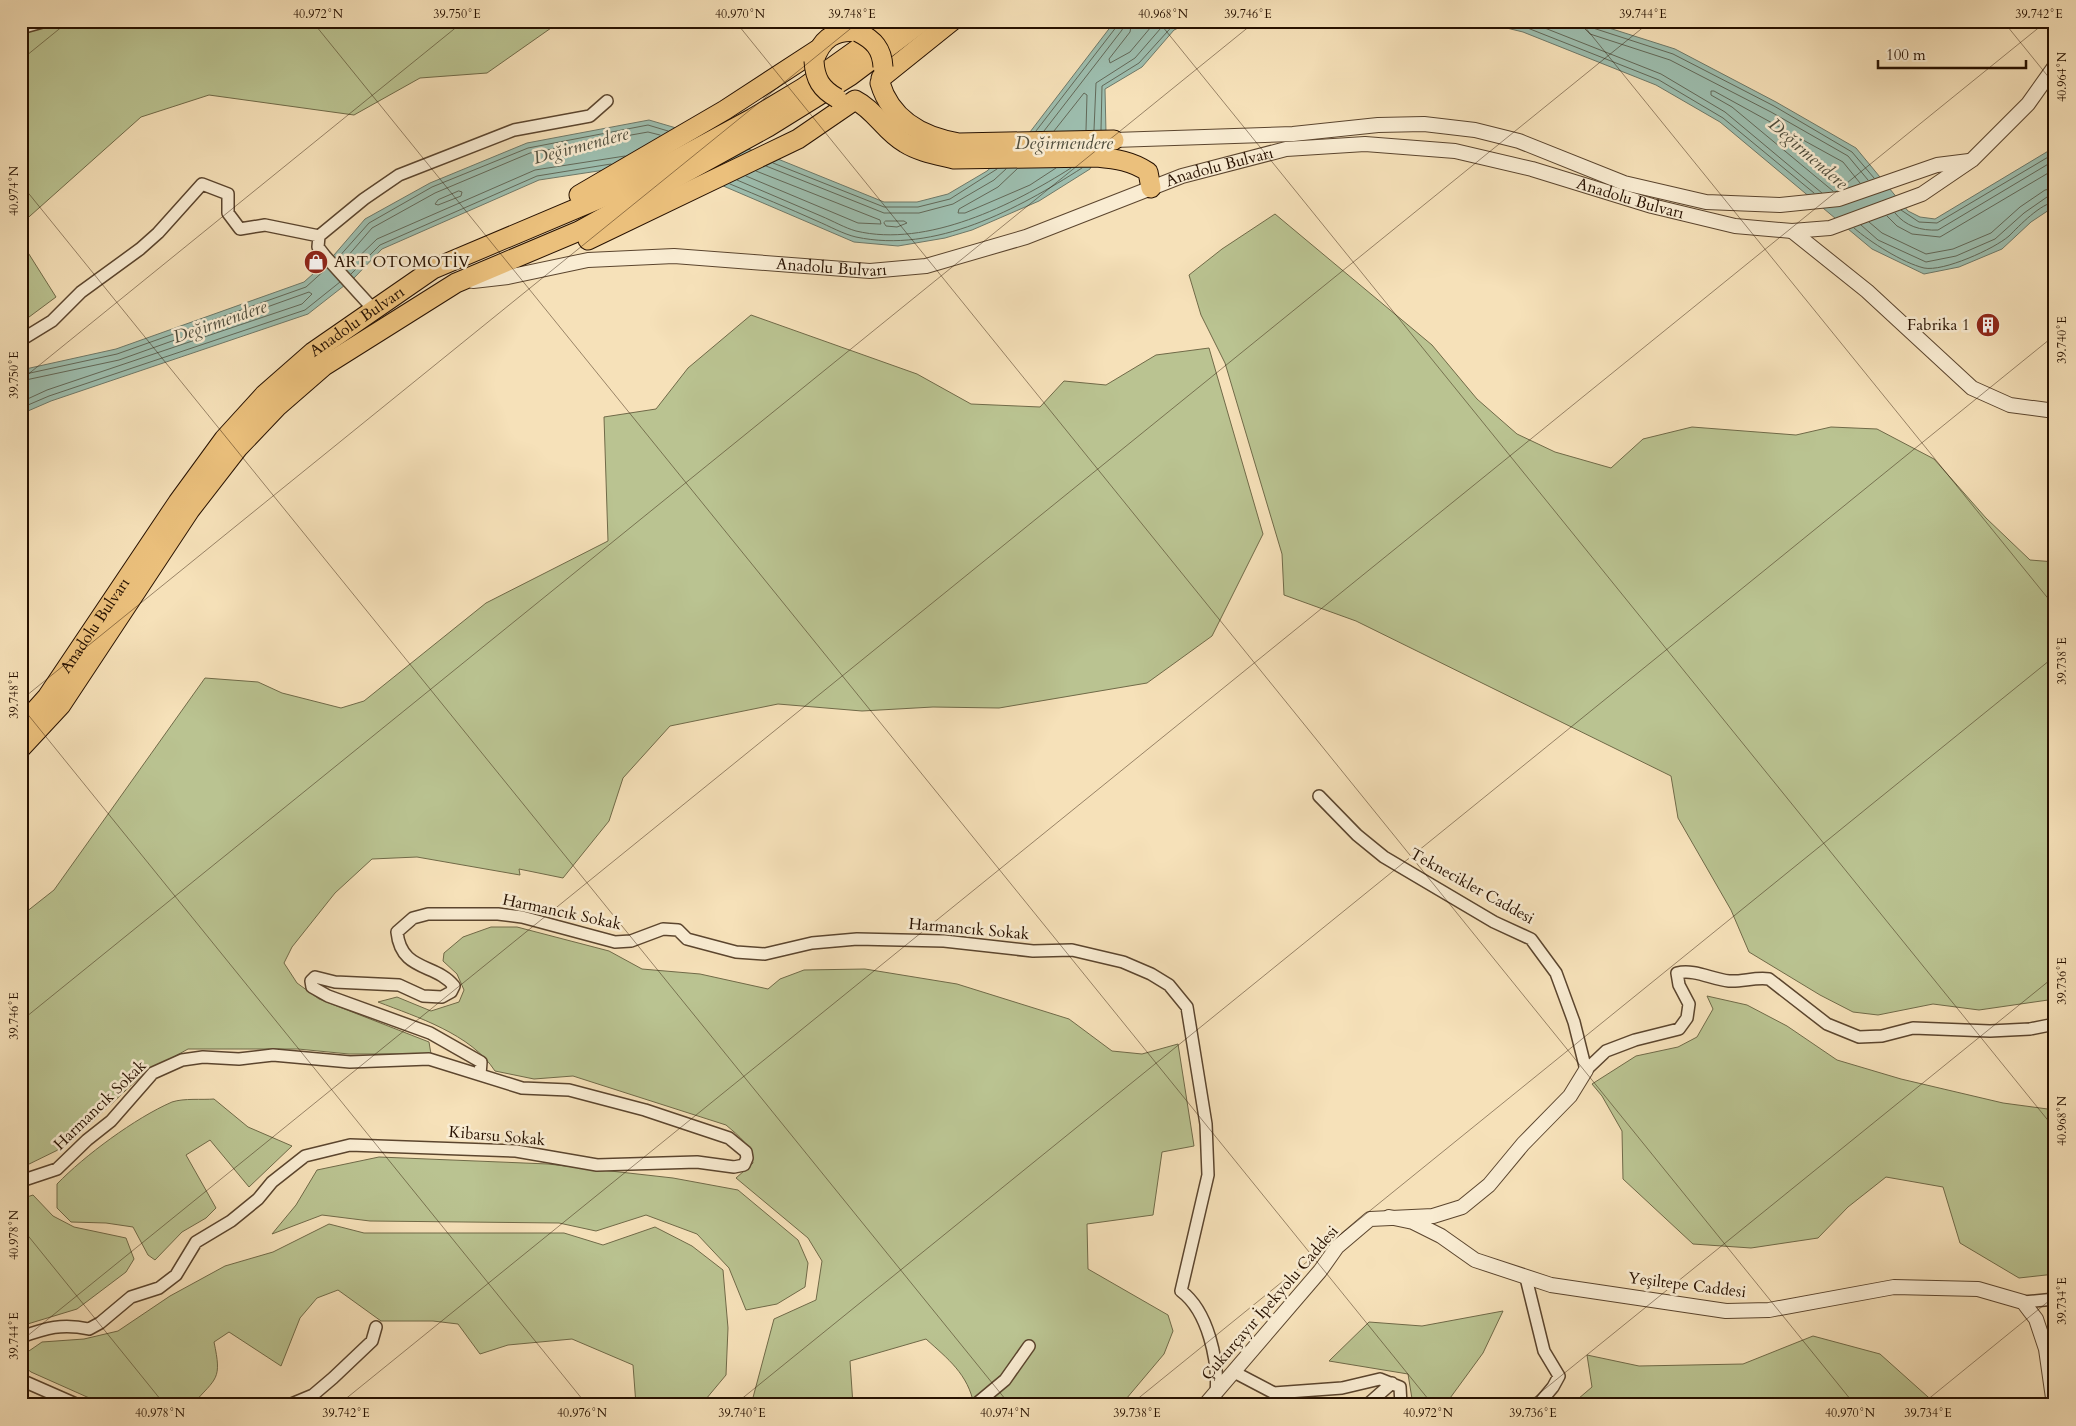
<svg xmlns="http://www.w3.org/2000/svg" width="2076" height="1426" font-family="Cardo,serif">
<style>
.green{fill:#bac391;stroke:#706a48}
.water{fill:#9dbeaf;stroke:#6e7969}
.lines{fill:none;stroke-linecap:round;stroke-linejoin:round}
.shore{stroke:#626858;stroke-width:1}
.minor-casing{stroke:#5b452e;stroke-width:14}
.tertiary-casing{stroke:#5b452e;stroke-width:16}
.trunk-casing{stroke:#271100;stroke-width:21}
.minor{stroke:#f9ecd2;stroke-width:11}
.tertiary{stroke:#f9ecd2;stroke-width:14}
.trunk{stroke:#ebc07c;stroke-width:19}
.trunk-bridge-casing{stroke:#271100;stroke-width:21;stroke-linecap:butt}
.trunk-bridge{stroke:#ebc07c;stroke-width:19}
.ticks{fill:none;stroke:#271100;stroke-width:1;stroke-opacity:0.45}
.labels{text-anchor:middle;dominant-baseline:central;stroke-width:5;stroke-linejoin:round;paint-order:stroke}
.street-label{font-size:16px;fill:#271100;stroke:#f9ecd2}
.poi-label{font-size:16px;fill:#271100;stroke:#f9ecd2;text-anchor:start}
.water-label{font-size:18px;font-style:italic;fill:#504e3d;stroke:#f9ecd2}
.neatline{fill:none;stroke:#271100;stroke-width:2}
.ticks-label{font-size:12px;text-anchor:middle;fill:#271100}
</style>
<rect width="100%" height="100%" fill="#f6e1b9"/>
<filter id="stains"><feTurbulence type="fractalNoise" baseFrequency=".004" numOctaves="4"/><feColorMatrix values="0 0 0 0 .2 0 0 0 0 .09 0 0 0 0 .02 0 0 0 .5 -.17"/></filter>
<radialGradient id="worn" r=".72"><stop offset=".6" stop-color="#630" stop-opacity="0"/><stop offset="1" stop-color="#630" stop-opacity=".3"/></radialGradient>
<path class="green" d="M21,21H561L487,73L420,78L354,115L209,95L141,117L21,224Z
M1275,214L1432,345L1477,399L1517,434L1555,452L1611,468L1643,439L1692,427L1796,435L1831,427L1877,429L1934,459L1986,518L2030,560L2055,562V999L1979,1010L1933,1004L1878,1015L1853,1012L1820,995L1749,952L1731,910L1678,818L1671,776L1356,621L1284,595L1282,554L1225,363L1201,315L1189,275L1222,249Z
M21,226L27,251L56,297L21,323Z
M751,315L917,374L971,404L1040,407L1064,381L1106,385L1156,355L1209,348L1263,534L1212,636L1147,683L999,708L933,707L862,711L778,704L670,726L623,778L609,821L563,878L519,869L520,875L417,857L372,859L335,893L292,947L284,963L297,983L319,999L429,1042L431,1054H349L298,1049H188L143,1074L68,1145L21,1168V916L54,890L205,678L258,682L282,693L341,708L364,701L486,603L608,541L604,417L656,409L688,368Z
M491,927H517L609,951L642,969L700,974L768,989L780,979L804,970L865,969L957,984L1069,1019L1112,1051L1142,1054L1178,1044L1194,1146L1162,1152L1153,1215L1087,1224L1088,1269L1168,1315L1173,1331L1164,1354L1121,1405H974C968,1374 948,1359 926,1339L850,1361L853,1405H751L774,1319L816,1300L822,1261L808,1238L736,1178L753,1163C750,1144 740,1137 726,1125L573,1076L534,1079L495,1071C471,1034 417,1017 378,1002L397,997L431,1011L459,1002L464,990L457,974L443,961L444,953L463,937Z
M1707,996L1747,1005L1787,1026L1837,1060L1901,1079L2003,1103L2055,1110V1274L2019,1278L1960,1243L1943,1187L1886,1177L1848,1207L1818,1238L1751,1248L1693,1244L1623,1179L1622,1131L1602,1096L1592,1084L1636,1056L1678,1047L1697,1037L1713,1009Z
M214,1099L248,1127L292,1146L249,1187L210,1140L186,1155L216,1208L206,1218L182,1232L155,1260L148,1255L133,1227L106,1223L71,1222L57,1208V1184C84,1156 135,1118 172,1102C184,1098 202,1100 214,1099Z
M379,1157L548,1164L673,1178L738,1190L798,1240L808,1263L805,1287L777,1304L746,1310L729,1268L697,1234L646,1215L596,1231L559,1223L370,1221L322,1215L272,1234L296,1205L317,1170Z
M33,1195L53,1216L74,1227L126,1238L134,1259L126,1272L77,1309L21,1326V1199Z
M329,1224L364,1233H564L603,1245L655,1227L692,1246L723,1270L728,1328L726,1375L701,1405H636L633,1365L572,1339L508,1345L480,1354L458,1324L433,1321H381L338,1290L317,1298L300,1318L281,1366L229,1332L214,1342C222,1380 217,1377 192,1405H105L31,1372L21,1364L26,1353L42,1342L84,1339L118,1331L170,1296L225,1266L273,1252Z
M1503,1311L1483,1353L1445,1405H1413L1408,1374L1329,1361L1369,1322L1422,1326Z
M1813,1336L1880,1354L1937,1405H1571L1592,1387L1587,1355L1639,1366L1743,1364Z"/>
<path class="water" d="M1115,21H1193L1174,30L1142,67L1105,89L1106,133L1090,169L1039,201L972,230L945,238L898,246L854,242L721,185L631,166L539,180L382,249L354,278L308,314L51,401L21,414V370L116,349L304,282L334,255L365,219L430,183L527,143L649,120L768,155L884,202H917L948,194L987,171L1030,132Z
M1478,21H1587L1675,49L1776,102L1856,148L1908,211L1920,217L1935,219L2055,147V206L2031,222L2002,249L1959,267L1924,274L1872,249L1720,122L1656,85L1523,32Z"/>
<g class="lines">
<path class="shore" d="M1132,21L1130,32L1109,59L1110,63L1130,52L1156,21
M1500,21L1525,27L1659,80L1723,118L1814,193
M1527,21L1661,74L1725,112L1822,193
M1583,21L1585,29L1590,34L1670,60L1771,112L1848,156L1868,180
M1589,21L1593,28L1673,54L1774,106L1852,152L1874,178
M1094,130L1096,83L1135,58L1167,21
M1101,130L1102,86L1139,63L1177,21
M1036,131L1117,26L1118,21
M1044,131L1122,30L1125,21
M1054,131L1084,93L1087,95L1086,130
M773,163L884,207H918L950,199L997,169
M766,166L884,213H919L953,204L994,180L1006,169
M1017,169L998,187L959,209L958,213H965L1030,185L1056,168
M746,176L858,223L881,224L880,220L756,171
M737,180C765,192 793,204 821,216C833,221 845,228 856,231C927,248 1013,205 1071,168
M730,184C759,196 788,208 817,221C829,226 843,234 856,237C935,254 1018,209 1082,168
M459,191L462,192L461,196L438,205L435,204L438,200Z
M1833,191L1732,107L1711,95V91H1714L1843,162L1860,183
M1901,210L1919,222L1937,223L2055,153
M1895,213C1905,226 1921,231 1938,230L2055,160
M1887,216L1897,226L1912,234L1940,237L2055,169
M886,221H904L907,223L897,227L886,226L884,223Z
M1869,222L1882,233L1926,254L1953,249L1991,233L2020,207L2045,190L2055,188
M1861,225L1878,240L1926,262L1956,256L1995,239L2024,213L2047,197L2055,195
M1854,228C1870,242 1903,263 1924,268C1943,272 1994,249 2009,236C2019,226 2041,203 2055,202
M337,259L369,223L432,187L528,148L648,125L668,131
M341,264L372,228L435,193L530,153L648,132L660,135
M346,269L377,239L535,170L625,156
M351,274L380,245L537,176L611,164
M21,375L117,354L306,287L327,268
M21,381L119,360L309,292L312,294L302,304L47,390L21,402
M21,408L49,396L305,310L340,282"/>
<g class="minor-casing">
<path id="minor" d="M21,28L46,21
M375,311L325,256L318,247L319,236L364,199L399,175L514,130L590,116L607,101
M21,340L52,321L81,292L140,249L158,233L202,184L228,194V213L240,229L265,225L319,236
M1319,796L1357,835L1384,857L1494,922L1531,939L1556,973L1574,1022L1586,1070
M1586,1070L1606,1051L1635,1040L1679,1029L1687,1018L1689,1004L1679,985L1677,973C1695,969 1711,979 1729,981C1742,982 1755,977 1769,979L1827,1024L1859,1037L1882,1036L1913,1028L1990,1031L2030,1029L2055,1024
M480,1075L481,1062L430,1033L328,996L312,987L311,981L315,977L335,982L399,985L423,996L442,997L451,992L454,986C436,963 401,972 397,932L413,918L428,914H498L522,917L615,942L631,941L663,929L678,930L687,939L736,952L765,954L812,943L857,939L944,941L1033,951L1072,950L1123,962L1151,974L1169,985L1187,1007L1206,1124L1208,1175L1181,1291C1208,1311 1219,1361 1216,1394
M21,1181L57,1169L87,1140L111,1121L153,1073L182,1060L203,1057L239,1059L273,1055L350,1062L429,1059L522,1088L569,1090L645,1110L729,1138L746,1152L747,1158L744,1165L734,1167L697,1162L597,1165L516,1151L350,1145L305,1156L272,1182L258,1199L231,1221L196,1242L176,1275L159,1288L131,1297L100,1323L89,1329C62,1323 46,1328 21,1337
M1526,1278L1544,1351L1559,1376L1553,1387L1538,1405
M2023,1302L2055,1299
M1234,1372L1274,1393L1342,1388L1380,1379L1400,1387L1401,1405
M21,1380L78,1405
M289,1405L313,1395L333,1378L372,1341L376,1327
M975,1405L1005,1380L1029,1346
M1367,1405L1392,1383"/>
</g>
<g class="tertiary-casing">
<g id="tertiary">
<path d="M1114,140L1293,134L1378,125L1424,124L1475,130L1519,141L1624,183L1706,202L1780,205L1839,199L1937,165L1969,161"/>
<path d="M1792,231L1867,291L1972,388L2010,405L2055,411"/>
<path id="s1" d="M473,281L508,277L588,260L674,256L870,271L926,266L1026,237L1182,176L1286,149L1365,144L1455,151L1532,169L1652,206L1735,226L1792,231L1830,228L1922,194L1972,160L2028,104L2055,66"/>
<path d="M1389,1217L1413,1222L1441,1236L1475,1260L1551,1285L1726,1311L1769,1310L1894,1287L1978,1289L2023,1302L2036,1319L2046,1349L2054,1405"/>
<path d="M1205,1405L1320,1271L1337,1247L1370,1219L1433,1216L1462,1207L1489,1185L1523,1144L1570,1096L1586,1070"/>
</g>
</g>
<g class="trunk-casing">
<g id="trunk">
<path d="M814,61C821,39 835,29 858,32"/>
<path d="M881,78L952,21"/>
<path d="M880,83C891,120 923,137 959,143L1114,140"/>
<path d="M579,195L725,110L817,50"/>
<path d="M588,240L798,139L855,100C875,110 885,132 905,143C919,152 938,155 954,159L1097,157C1116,159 1132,161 1148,172L1151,188"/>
<path id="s2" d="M21,726L47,697L178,502L224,439L264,395L313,352L433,269L620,190L753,118L803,88L897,21"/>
<path d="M21,748L61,705L190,510L238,448L278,406L324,366L456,283L579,231L768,127L850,76L923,21"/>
</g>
</g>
<use href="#minor" class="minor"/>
<use href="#tertiary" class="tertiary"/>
<use href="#trunk" class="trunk"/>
<g class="trunk-bridge-casing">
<path id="trunk-bridge" d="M858,32C874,40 882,49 883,67
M814,61C815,79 821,89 837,98"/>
</g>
<use href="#trunk-bridge" class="trunk-bridge"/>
</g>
<path class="ticks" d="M312,21L1433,1405M735,21L1855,1405M1158,21L2055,1129M1580,21L2055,607M2003,21L2055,85M21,60L69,21M21,184L1010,1405M21,380L464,21M21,700L860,21M21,706L587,1405M21,1021L1256,21M21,1227L165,1405M21,1341L1651,21M338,1405L2047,21M734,1405L2055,335M1130,1405L2055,656M1525,1405L2055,976M1921,1405L2055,1296"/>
<defs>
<g id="shop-disc" transform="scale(1.25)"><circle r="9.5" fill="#8f2418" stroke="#f9ecd2"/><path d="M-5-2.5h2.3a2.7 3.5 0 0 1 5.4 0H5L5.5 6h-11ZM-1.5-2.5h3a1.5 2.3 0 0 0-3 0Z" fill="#fff"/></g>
<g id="building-disc" transform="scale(1.25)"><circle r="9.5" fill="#8f2418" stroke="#f9ecd2"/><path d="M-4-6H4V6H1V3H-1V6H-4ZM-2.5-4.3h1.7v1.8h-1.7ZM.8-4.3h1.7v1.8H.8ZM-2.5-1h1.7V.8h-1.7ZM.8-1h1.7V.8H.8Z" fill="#fff"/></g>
</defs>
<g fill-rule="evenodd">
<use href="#shop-disc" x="316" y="262"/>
<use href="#building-disc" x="1988" y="325"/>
</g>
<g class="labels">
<g class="street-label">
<text stroke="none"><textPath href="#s1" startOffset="766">Anadolu Bulvarı</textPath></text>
<text stroke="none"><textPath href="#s1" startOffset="1186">Anadolu Bulvarı</textPath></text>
<text stroke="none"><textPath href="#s1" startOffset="361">Anadolu Bulvarı</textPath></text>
<text stroke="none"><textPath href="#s2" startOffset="530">Anadolu Bulvarı</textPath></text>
<text stroke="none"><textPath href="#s2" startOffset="125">Anadolu Bulvarı</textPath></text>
<text transform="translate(1472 886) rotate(29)">Teknecikler Caddesi</text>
<text transform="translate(562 912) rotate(12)">Harmancık Sokak</text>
<text transform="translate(969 929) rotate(5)">Harmancık Sokak</text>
<text transform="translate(100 1105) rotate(-44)">Harmancık Sokak</text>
<text transform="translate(497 1136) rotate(5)">Kibarsu Sokak</text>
<text transform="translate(1687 1285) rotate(7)">Yeşiltepe Caddesi</text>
<text transform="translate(1270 1303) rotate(-49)">Çukurçayır İpekyolu Caddesi</text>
</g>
<g class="poi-label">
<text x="334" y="262">ART OTOMOTİV</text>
<text x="1970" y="325" text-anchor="end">Fabrika 1</text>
</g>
<g class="water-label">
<text x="1064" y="143">Değirmendere</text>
<text transform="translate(581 146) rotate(-15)">Değirmendere</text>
<text transform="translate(1808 154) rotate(41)">Değirmendere</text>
<text transform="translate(220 322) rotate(-19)">Değirmendere</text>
</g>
</g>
<rect width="2076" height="1426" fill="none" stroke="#f6e1b9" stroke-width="55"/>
<path d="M1878 60v8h148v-8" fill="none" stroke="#271100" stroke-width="2.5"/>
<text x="1886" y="60" font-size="15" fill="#271100" stroke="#f9ecd2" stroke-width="4" paint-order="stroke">100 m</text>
<rect x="28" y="28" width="2020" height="1370" class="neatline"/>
<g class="ticks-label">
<text x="318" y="18">40.972°N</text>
<text x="457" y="18">39.750°E</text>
<text x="740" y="18">40.970°N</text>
<text x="852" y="18">39.748°E</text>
<text x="1163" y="18">40.968°N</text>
<text x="1248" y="18">39.746°E</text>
<text x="1643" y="18">39.744°E</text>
<text x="2039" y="18">39.742°E</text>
<text transform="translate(2062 77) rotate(-90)" y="4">40.964°N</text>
<text transform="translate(14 191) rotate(-90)" y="4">40.974°N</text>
<text transform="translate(2062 340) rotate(-90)" y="4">39.740°E</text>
<text transform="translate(14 375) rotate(-90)" y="4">39.750°E</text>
<text transform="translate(2062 661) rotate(-90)" y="4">39.738°E</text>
<text transform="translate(14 695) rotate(-90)" y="4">39.748°E</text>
<text transform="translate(2062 981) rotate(-90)" y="4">39.736°E</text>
<text transform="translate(14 1016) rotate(-90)" y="4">39.746°E</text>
<text transform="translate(2062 1121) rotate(-90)" y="4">40.968°N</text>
<text transform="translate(14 1235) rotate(-90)" y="4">40.978°N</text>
<text transform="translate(2062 1301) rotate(-90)" y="4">39.734°E</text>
<text transform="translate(14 1336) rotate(-90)" y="4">39.744°E</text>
<text x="160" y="1417">40.978°N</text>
<text x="346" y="1417">39.742°E</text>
<text x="582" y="1417">40.976°N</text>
<text x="742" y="1417">39.740°E</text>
<text x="1005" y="1417">40.974°N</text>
<text x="1137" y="1417">39.738°E</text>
<text x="1428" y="1417">40.972°N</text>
<text x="1533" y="1417">39.736°E</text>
<text x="1850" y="1417">40.970°N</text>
<text x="1928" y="1417">39.734°E</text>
</g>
<rect width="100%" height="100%" filter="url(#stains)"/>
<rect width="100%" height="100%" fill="url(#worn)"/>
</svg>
